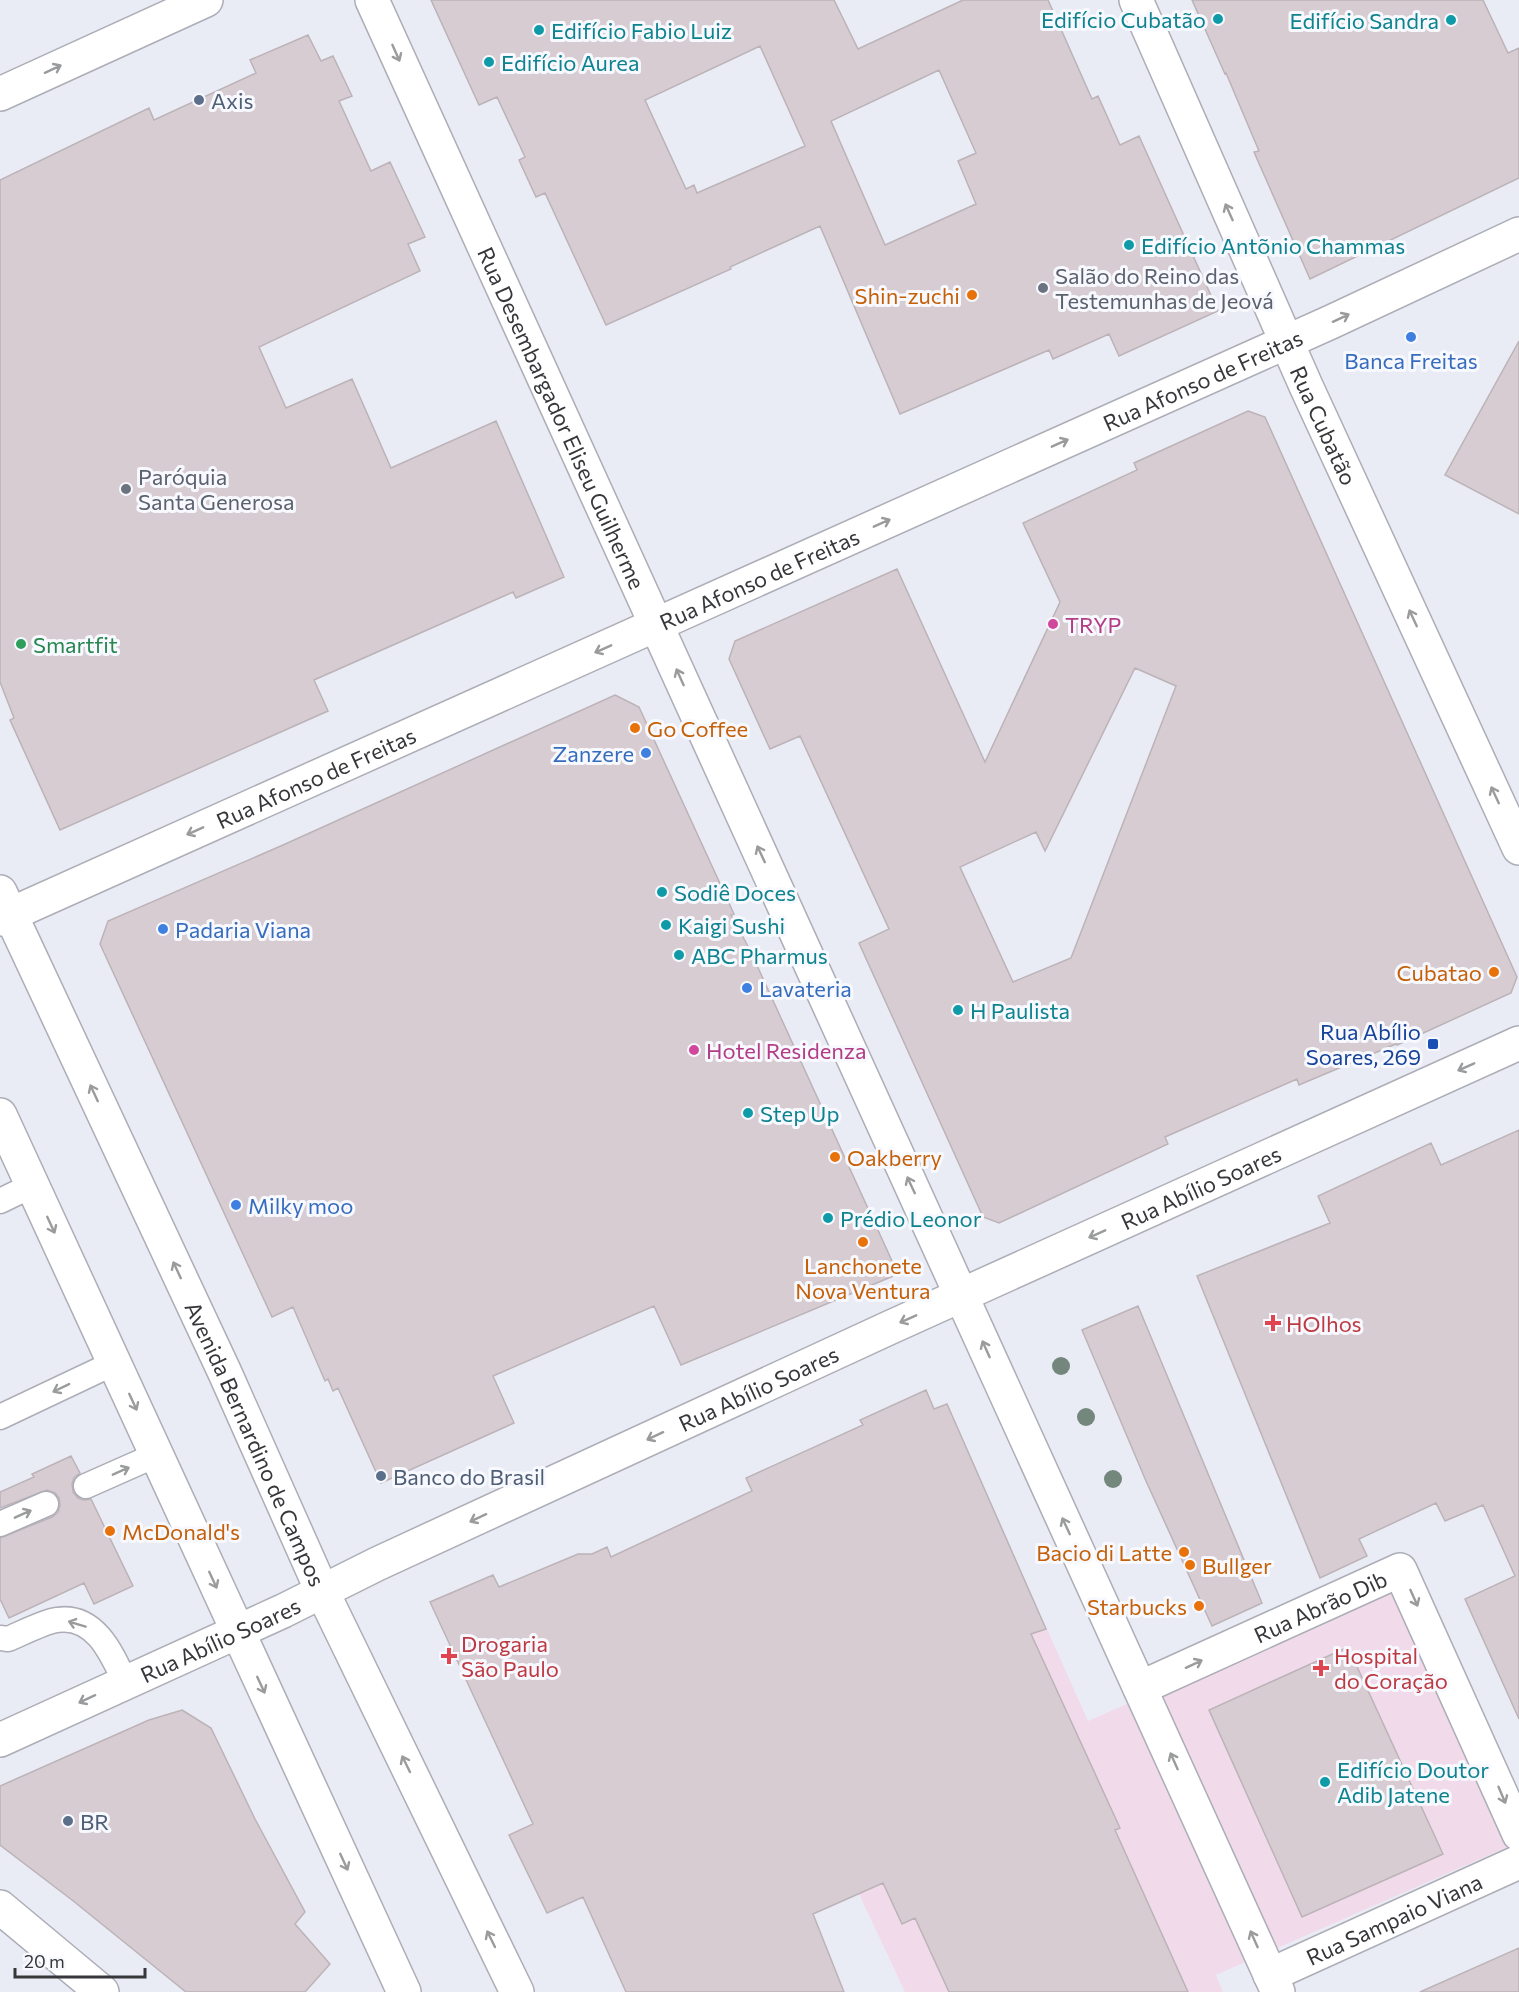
<svg xmlns="http://www.w3.org/2000/svg" width="1519" height="1992" font-family="Commissioner,sans-serif">
<style>
.medical{fill:#f1dbea}
.building{fill:#d6ccd1;stroke:#bcb3b8;stroke-width:1.5;fill-rule:evenodd}
.lines{fill:none;stroke-linecap:round;stroke-linejoin:round}
.service-casing{stroke:#acadb6;stroke-width:27}
.minor-casing{stroke:#acadb6;stroke-width:36}
.tertiary-casing{stroke:#acadb6;stroke-width:36}
.secondary-casing{stroke:#acadb6;stroke-width:36}
.primary-casing{stroke:#acadb6;stroke-width:36}
.service{stroke:#fff;stroke-width:24}
.minor{stroke:#fff;stroke-width:33}
.tertiary{stroke:#fff;stroke-width:33}
.secondary{stroke:#fff;stroke-width:33}
.primary{stroke:#fff;stroke-width:33}
.tree{fill:#74877c}
.oneway{stroke:#9a9b9c}
.culture-dot{fill:#0f9aa8;stroke:#f8f9ff;stroke-width:2}
.service-dot{fill:#5c6f8a;stroke:#f8f9ff;stroke-width:2}
.worship-dot{fill:#6b7280;stroke:#f8f9ff;stroke-width:2}
.food-dot{fill:#e8710a;stroke:#f8f9ff;stroke-width:2}
.shop-dot{fill:#3f7fe0;stroke:#f8f9ff;stroke-width:2}
.hotel-dot{fill:#d1479c;stroke:#f8f9ff;stroke-width:2}
.leisure-dot{fill:#2e9e5b;stroke:#f8f9ff;stroke-width:2}
.transit-dot{fill:#1a4fb4;stroke:#f8f9ff;stroke-width:2}
.health-dot{fill:#e0444e;stroke:#f8f9ff;stroke-width:2}
.labels{text-anchor:middle;dominant-baseline:central;stroke-width:6;stroke-linejoin:round;paint-order:stroke}
.culture-label{font-size:22px;fill:#0d838f;stroke:#f8f9ff;text-anchor:start}
.service-label{font-size:22px;fill:#4e5e75;stroke:#f8f9ff;text-anchor:start}
.worship-label{font-size:22px;fill:#5b616d;stroke:#f8f9ff;text-anchor:start}
.food-label{font-size:22px;fill:#c56008;stroke:#f8f9ff;text-anchor:end}
.shop-label{font-size:22px;fill:#366cbe;stroke:#f8f9ff;text-anchor:start}
.street-label{font-size:22px;fill:#36373a;stroke:#f8f9ff}
.hotel-label{font-size:22px;fill:#b23c85;stroke:#f8f9ff;text-anchor:start}
.leisure-label{font-size:22px;fill:#27864d;stroke:#f8f9ff;text-anchor:start}
.transit-label{font-size:22px;fill:#164399;stroke:#f8f9ff;text-anchor:end}
.health-label{font-size:22px;fill:#be3a42;stroke:#f8f9ff;text-anchor:start}
</style>
<rect width="100%" height="100%" fill="#eaecf5"/>
<path class="medical" d="M926,1390L934,1409L947,1404L1088,1721L1397,1585L1512,1845L1216,1975L1223,1992H905L813,1796L547,1913L509,1835L594,1794L869,1440L860,1420Z"/>
<path class="building" d="M431,0H834L858,49L963,0H1048L1092,99L1098,96L1120,145L1139,136L1218,311L1119,356L1109,334L1053,359L1049,350L900,414L820,226L730,267L731,269L606,325L545,193L536,197L519,160L525,157L497,97L479,105ZM760,46L805,146L697,193L694,185L686,189L645,100ZM939,70L976,153L958,161L976,204L885,245L831,121Z
M1192,0H1483L1508,53L1519,48V178L1310,279L1254,152L1259,151L1226,73L1225,74Z
M308,35L321,61L333,56L352,96L339,101L371,171L390,162L425,237L408,244L420,271L259,347L286,408L352,379L391,468L496,421L564,577L516,598L513,592L314,680L328,711L60,830L10,720L14,718L0,682V180L149,108L154,120L256,73L250,60Z
M1519,341V514L1445,475Z
M1248,411L1265,417L1517,977L1511,993L1397,1045L1396,1044L1299,1085L1297,1079L1165,1137L1168,1144L999,1223L983,1217L859,943L889,929L800,736L770,749L729,659L735,641L897,569L985,762L1060,602L1023,523L1137,470L1134,463ZM1135,668L1176,686L1071,958L1013,982L960,867L1036,832L1045,851Z
M615,695L639,707L734,914L731,915L749,948L898,1274L681,1365L654,1306L493,1376L514,1423L381,1483L338,1388L333,1391L328,1379L325,1381L293,1307L272,1317L100,944L108,921L283,845Z
M1519,1130V1719L1465,1599L1515,1576L1483,1505L1445,1521L1436,1503L1359,1539L1367,1556L1320,1578L1197,1276L1330,1223L1318,1196L1431,1143L1441,1165Z
M1138,1306L1262,1603L1212,1626L1146,1481L1082,1330Z
M926,1390L934,1409L947,1404L1046,1629L1031,1634L1120,1828L1115,1830L1188,1992H949L915,1918L902,1924L883,1883L813,1914L844,1992H626L583,1897L547,1913L509,1835L533,1824L430,1602L493,1575L499,1587L578,1554H592L607,1547L611,1557L752,1491L746,1478L863,1425L860,1420Z
M71,1456L80,1473L74,1478L72,1484L73,1492L78,1498L84,1500L91,1499L133,1586L94,1604L84,1583L9,1618L0,1599V1538L52,1517L58,1512L60,1505L59,1498L55,1493L47,1490L0,1508V1492L34,1477L32,1474Z
M1348,1647L1443,1854L1302,1917L1209,1710Z
M182,1710L211,1728L255,1819L305,1912L295,1924L330,1964L305,1992H186L72,1900L0,1845V1786L149,1720Z
M1519,1948V1992H1420Z"/>
<g class="lines">
<g class="service-casing">
<path id="service" d="M0,1201L33,1185
M0,1417L114,1363
M86,1486L156,1455
M0,1524L46,1504
M0,1638L8,1639C20,1634 46,1621 57,1620C95,1614 112,1654 125,1682"/>
</g>
<g class="minor-casing">
<g id="minor">
<path id="s1" d="M372,0L1278,1992"/>
<path d="M0,94L206,0"/>
<path id="s2" d="M0,919L1331,322L1519,234"/>
<path id="s3" d="M1140,1688L1400,1570L1519,1834"/>
<path id="s4" d="M1270,1975L1519,1862"/>
</g>
</g>
<g class="tertiary-casing">
<g id="tertiary">
<path id="s5" d="M1136,0L1306,386L1519,848"/>
<path id="s6" d="M0,1740L283,1611L377,1564L891,1327L1519,1043"/>
</g>
</g>
<g class="secondary-casing">
<path id="secondary" d="M0,1907L102,1992"/>
</g>
<g class="primary-casing">
<g id="primary">
<path id="s7" d="M0,892L225,1373L322,1591L517,1992"/>
<path d="M0,1115C135,1407 268,1700 404,1992"/>
</g>
</g>
<use href="#service" class="service"/>
<use href="#minor" class="minor"/>
<use href="#tertiary" class="tertiary"/>
<use href="#secondary" class="secondary"/>
<use href="#primary" class="primary"/>
</g>
<g class="tree">
<circle cx="1061" cy="1366" r="9"/>
<circle cx="1086" cy="1417" r="9"/>
<circle cx="1113" cy="1479" r="9"/>
</g>
<defs><path id="oneway-shaft" d="M-6 0H5M1.5-3L5.5 0L1.5 3" fill="none" stroke-width="1.6" stroke-linecap="round" stroke-linejoin="round" transform="scale(1.5)"/></defs>
<g class="oneway">
<use href="#oneway-shaft" transform="translate(396 53) rotate(66)"/>
<use href="#oneway-shaft" transform="translate(53 69) rotate(-25)"/>
<use href="#oneway-shaft" transform="translate(1229 212) rotate(-114)"/>
<use href="#oneway-shaft" transform="translate(1341 318) rotate(-25)"/>
<use href="#oneway-shaft" transform="translate(1060 443) rotate(-24)"/>
<use href="#oneway-shaft" transform="translate(882 523) rotate(-24)"/>
<use href="#oneway-shaft" transform="translate(1413 618) rotate(-115)"/>
<use href="#oneway-shaft" transform="translate(603 649) rotate(156)"/>
<use href="#oneway-shaft" transform="translate(680 677) rotate(-114)"/>
<use href="#oneway-shaft" transform="translate(1495 795) rotate(-115)"/>
<use href="#oneway-shaft" transform="translate(195 831) rotate(156)"/>
<use href="#oneway-shaft" transform="translate(761 854) rotate(-115)"/>
<use href="#oneway-shaft" transform="translate(1466 1067) rotate(156)"/>
<use href="#oneway-shaft" transform="translate(94 1093) rotate(-115)"/>
<use href="#oneway-shaft" transform="translate(911 1185) rotate(-115)"/>
<use href="#oneway-shaft" transform="translate(51 1225) rotate(65)"/>
<use href="#oneway-shaft" transform="translate(1097 1234) rotate(156)"/>
<use href="#oneway-shaft" transform="translate(177 1270) rotate(-115)"/>
<use href="#oneway-shaft" transform="translate(908 1319) rotate(156)"/>
<use href="#oneway-shaft" transform="translate(986 1349) rotate(-114)"/>
<use href="#oneway-shaft" transform="translate(61 1388) rotate(154)"/>
<use href="#oneway-shaft" transform="translate(133 1402) rotate(65)"/>
<use href="#oneway-shaft" transform="translate(655 1436) rotate(155)"/>
<use href="#oneway-shaft" transform="translate(121 1471) rotate(-24)"/>
<use href="#oneway-shaft" transform="translate(23 1514) rotate(-24)"/>
<use href="#oneway-shaft" transform="translate(478 1518) rotate(155)"/>
<use href="#oneway-shaft" transform="translate(1066 1526) rotate(-115)"/>
<use href="#oneway-shaft" transform="translate(213 1580) rotate(65)"/>
<use href="#oneway-shaft" transform="translate(1414 1598) rotate(66)"/>
<use href="#oneway-shaft" transform="translate(77 1624) rotate(-163)"/>
<use href="#oneway-shaft" transform="translate(1194 1664) rotate(-25)"/>
<use href="#oneway-shaft" transform="translate(261 1685) rotate(65)"/>
<use href="#oneway-shaft" transform="translate(87 1699) rotate(155)"/>
<use href="#oneway-shaft" transform="translate(1174 1761) rotate(-114)"/>
<use href="#oneway-shaft" transform="translate(406 1764) rotate(-116)"/>
<use href="#oneway-shaft" transform="translate(1502 1795) rotate(67)"/>
<use href="#oneway-shaft" transform="translate(344 1862) rotate(65)"/>
<use href="#oneway-shaft" transform="translate(491 1939) rotate(-116)"/>
<use href="#oneway-shaft" transform="translate(1254 1939) rotate(-114)"/>
</g>
<g class="culture-dot">
<circle cx="1218" cy="19" r="6"/>
<circle cx="1451" cy="20" r="6"/>
<circle cx="539" cy="30" r="6"/>
<circle cx="489" cy="62" r="6"/>
<circle cx="1129" cy="245" r="6"/>
<circle cx="662" cy="892" r="6"/>
<circle cx="666" cy="925" r="6"/>
<circle cx="679" cy="955" r="6"/>
<circle cx="958" cy="1010" r="6"/>
<circle cx="748" cy="1113" r="6"/>
<circle cx="828" cy="1218" r="6"/>
<circle cx="1325" cy="1782" r="6"/>
</g>
<g class="service-dot">
<circle cx="199" cy="100" r="6"/>
<circle cx="381" cy="1476" r="6"/>
<circle cx="68" cy="1821" r="6"/>
</g>
<g class="worship-dot">
<circle cx="1043" cy="288" r="6"/>
<circle cx="126" cy="489" r="6"/>
</g>
<g class="food-dot">
<circle cx="972" cy="295" r="6"/>
<circle cx="635" cy="728" r="6"/>
<circle cx="1494" cy="972" r="6"/>
<circle cx="835" cy="1157" r="6"/>
<circle cx="863" cy="1242" r="6"/>
<circle cx="110" cy="1531" r="6"/>
<circle cx="1184" cy="1552" r="6"/>
<circle cx="1190" cy="1565" r="6"/>
<circle cx="1199" cy="1606" r="6"/>
</g>
<g class="shop-dot">
<circle cx="1411" cy="337" r="6"/>
<circle cx="646" cy="753" r="6"/>
<circle cx="163" cy="929" r="6"/>
<circle cx="747" cy="988" r="6"/>
<circle cx="236" cy="1205" r="6"/>
</g>
<g class="hotel-dot">
<circle cx="1053" cy="624" r="6"/>
<circle cx="694" cy="1050" r="6"/>
</g>
<circle class="leisure-dot" cx="21" cy="644" r="6"/>
<rect class="transit-dot" x="1427" y="1038" width="12" height="12" rx="3"/>
<g class="health-dot">
<path d="M1270 1314h6v6h6v6h-6v6h-6v-6h-6v-6h6z"/>
<path d="M446 1647h6v6h6v6h-6v6h-6v-6h-6v-6h6z"/>
<path d="M1318 1659h6v6h6v6h-6v6h-6v-6h-6v-6h6z"/>
</g>
<g class="labels">
<g class="culture-label">
<text x="1206" y="19" text-anchor="end">Edifício Cubatão</text>
<text x="1439" y="20" text-anchor="end">Edifício Sandra</text>
<text x="551" y="30">Edifício Fabio Luiz</text>
<text x="501" y="62">Edifício Aurea</text>
<text x="1141" y="245">Edifício Antõnio Chammas</text>
<text x="674" y="892">Sodiê Doces</text>
<text x="678" y="925">Kaigi Sushi</text>
<text x="691" y="955">ABC Pharmus</text>
<text x="970" y="1010">H Paulista</text>
<text x="760" y="1113">Step Up</text>
<text x="840" y="1218">Prédio Leonor</text>
<text x="1337" y="1769">Edifício Doutor<tspan x="1337" dy="25">Adib Jatene</tspan></text>
</g>
<g class="service-label">
<text x="211" y="100">Axis</text>
<text x="393" y="1476">Banco do Brasil</text>
<text x="80" y="1821">BR</text>
</g>
<g class="worship-label">
<text x="1055" y="275">Salão do Reino das<tspan x="1055" dy="25">Testemunhas de Jeová</tspan></text>
<text x="138" y="476">Paróquia<tspan x="138" dy="25">Santa Generosa</tspan></text>
</g>
<g class="food-label">
<text x="960" y="295">Shin-zuchi</text>
<text x="647" y="728" text-anchor="start">Go Coffee</text>
<text x="1482" y="972">Cubatao</text>
<text x="847" y="1157" text-anchor="start">Oakberry</text>
<text x="863" y="1265" text-anchor="middle">Lanchonete<tspan x="863" dy="25">Nova Ventura</tspan></text>
<text x="122" y="1531" text-anchor="start">McDonald's</text>
<text x="1172" y="1552">Bacio di Latte</text>
<text x="1202" y="1565" text-anchor="start">Bullger</text>
<text x="1187" y="1606">Starbucks</text>
</g>
<g class="shop-label">
<text x="1411" y="360" text-anchor="middle">Banca Freitas</text>
<text x="634" y="753" text-anchor="end">Zanzere</text>
<text x="175" y="929">Padaria Viana</text>
<text x="759" y="988">Lavateria</text>
<text x="248" y="1205">Milky moo</text>
</g>
<g class="street-label">
<text stroke="none"><textPath href="#s2" startOffset="1318">Rua Afonso de Freitas</textPath></text>
<text stroke="none"><textPath href="#s1" startOffset="459">Rua Desembargador Eliseu Guilherme</textPath></text>
<text stroke="none"><textPath href="#s5" startOffset="465">Rua Cubatão</textPath></text>
<text stroke="none"><textPath href="#s2" startOffset="832">Rua Afonso de Freitas</textPath></text>
<text stroke="none"><textPath href="#s2" startOffset="346">Rua Afonso de Freitas</textPath></text>
<text stroke="none"><textPath href="#s6" startOffset="1322">Rua Abílio Soares</textPath></text>
<text stroke="none"><textPath href="#s6" startOffset="836">Rua Abílio Soares</textPath></text>
<text stroke="none"><textPath href="#s7" startOffset="608">Avenida Bernardino de Campos</textPath></text>
<text stroke="none"><textPath href="#s3" startOffset="198">Rua Abrão Dib</textPath></text>
<text stroke="none"><textPath href="#s6" startOffset="242">Rua Abílio Soares</textPath></text>
<text stroke="none"><textPath href="#s4" startOffset="136">Rua Sampaio Viana</textPath></text>
</g>
<g class="hotel-label">
<text x="1065" y="624">TRYP</text>
<text x="706" y="1050">Hotel Residenza</text>
</g>
<g class="leisure-label">
<text x="33" y="644">Smartfit</text>
</g>
<g class="transit-label">
<text x="1421" y="1031">Rua Abílio<tspan x="1421" dy="25">Soares, 269</tspan></text>
</g>
<g class="health-label">
<text x="1286" y="1323">HOlhos</text>
<text x="461" y="1643">Drogaria<tspan x="461" dy="25">São Paulo</tspan></text>
<text x="1334" y="1655">Hospital<tspan x="1334" dy="25">do Coração</tspan></text>
</g>
</g>
<path d="M15 1968v9h130v-9" fill="none" stroke="#36373a" stroke-width="3"/>
<text x="24" y="1968" font-size="18" fill="#36373a" stroke="#f8f9ff" stroke-width="4.5" paint-order="stroke">20 m</text>
</svg>
